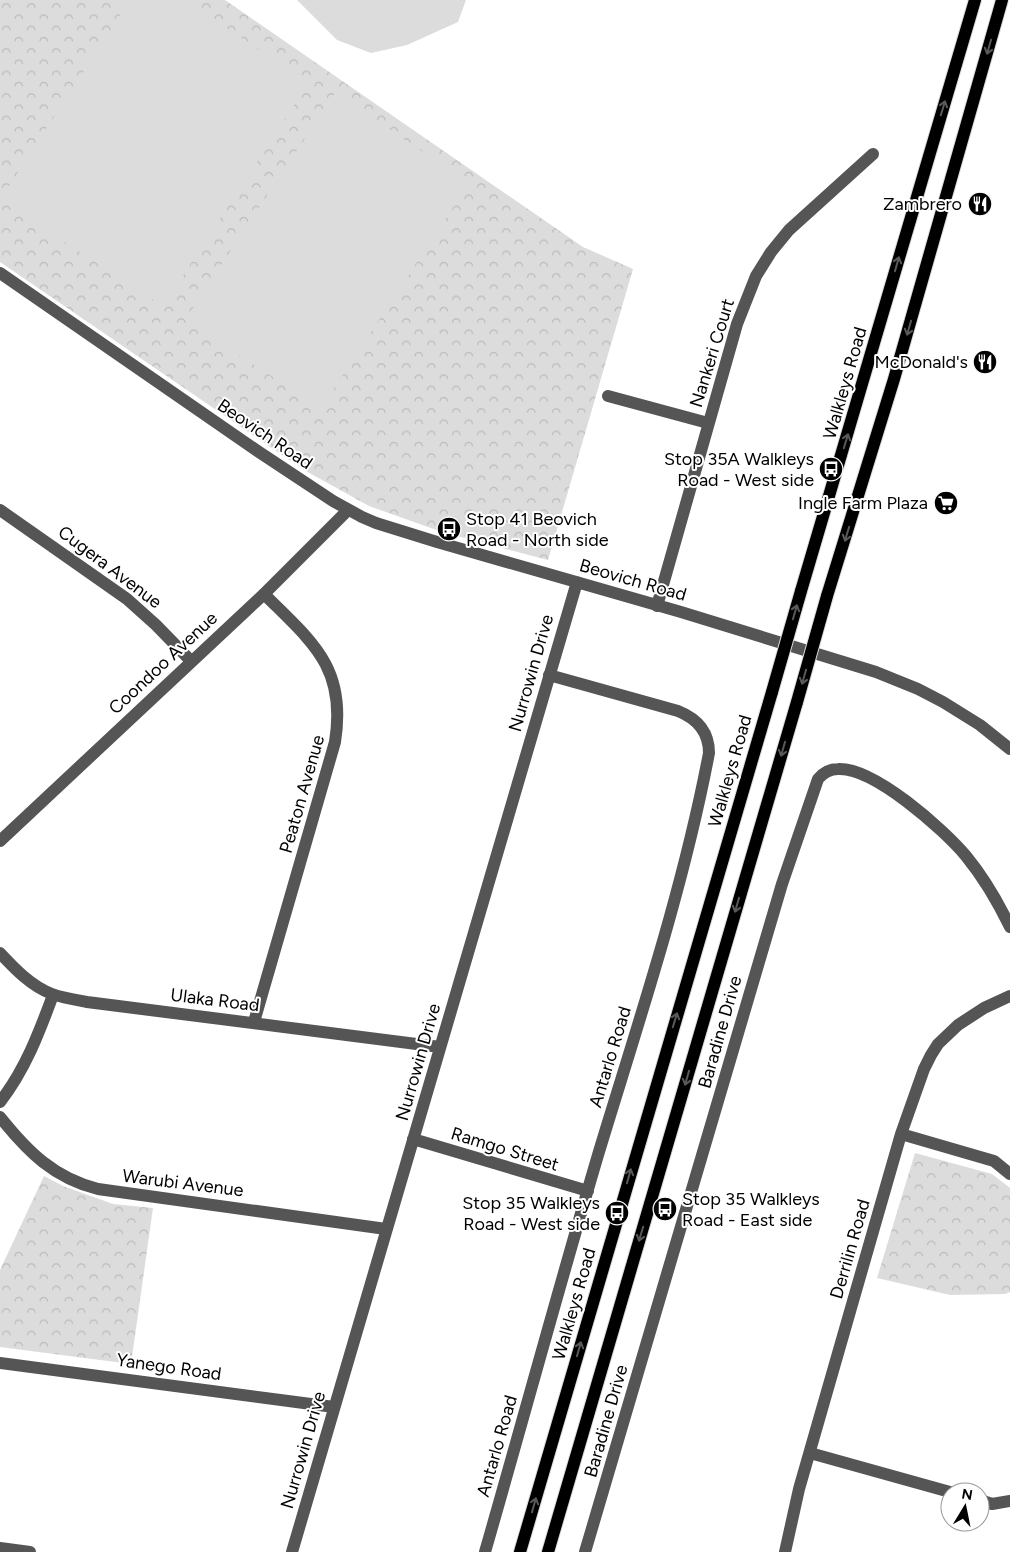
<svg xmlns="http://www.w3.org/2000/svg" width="1010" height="1552" font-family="Figtree,sans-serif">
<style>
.park{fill:url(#park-crowns)}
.garden{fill:#dcdcdc}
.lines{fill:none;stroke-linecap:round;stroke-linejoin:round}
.major-casing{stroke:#dbdbdb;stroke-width:14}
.minor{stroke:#555;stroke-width:12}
.major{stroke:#000;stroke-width:12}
.major-bridge-casing{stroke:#dbdbdb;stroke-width:14;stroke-linecap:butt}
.major-bridge{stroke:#000;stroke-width:12}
.oneway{stroke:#595959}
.labels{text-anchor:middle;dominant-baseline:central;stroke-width:4;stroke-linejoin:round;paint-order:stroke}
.poi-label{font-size:18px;fill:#000;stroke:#fff;text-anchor:end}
.street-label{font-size:18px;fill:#000;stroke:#fff}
</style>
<defs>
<pattern id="park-crowns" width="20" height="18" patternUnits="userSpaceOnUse" patternTransform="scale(1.25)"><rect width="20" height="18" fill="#dcdcdc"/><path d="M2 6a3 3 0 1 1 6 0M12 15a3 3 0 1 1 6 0" fill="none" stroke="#bbb"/></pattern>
</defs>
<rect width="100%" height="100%" fill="#fff"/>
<path class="park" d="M0,0H225L583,247L633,269L548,560L442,532L369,506L304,470L0,262Z
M915,1153L992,1174L1010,1188V1292L1005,1294L950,1295L877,1278Z
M44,1176L63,1186L113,1204L153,1208L131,1364L0,1347V1270Z"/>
<path class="garden" d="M130,0H183L309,82L163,306L0,200Z
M297,0H466L458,22L407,45L371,53L337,40Z
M335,93L469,183L321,408L185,320Z"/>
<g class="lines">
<g class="major-casing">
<path id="major" d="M801,591L975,0
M827,596L894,379L1002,0
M520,1552L772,692
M548,1552L797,702"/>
</g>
<path class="minor" d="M0,273L259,452L333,501L362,517L376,523L437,542L681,612L876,672L918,689L943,702L980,725L1010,749
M608,396L708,423
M0,510L127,599L156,625L191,661
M657,606L737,324L756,276L771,252L789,230L873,154
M0,841L264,594L348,510
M0,953C15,969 31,986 52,994C63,998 76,1000 87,1002L440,1047
M254,1022L335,742C347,667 312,642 264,594
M0,1102C25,1070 39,1033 53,995
M0,1117C28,1152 54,1178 98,1189L386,1229
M901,1134L994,1161L1010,1174
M413,1139L588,1191
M0,1363L334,1407
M810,1453L950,1492
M980,1500L992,1504L1010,1501
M0,1548L30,1552
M292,1552L577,582
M485,1552C523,1420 559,1287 598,1155C638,1023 683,890 709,753C709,732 698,719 678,711L549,675
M585,1552L782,884L818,779C823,773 830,769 838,769C874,767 943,829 966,856C984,878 998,902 1010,927
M785,1552L799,1489L901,1134L924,1069L931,1055L938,1044L958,1025L984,1008L1010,996"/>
<use href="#major" class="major"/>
<g class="major-bridge-casing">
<path id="major-bridge" d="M772,692L801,591
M797,702L827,596"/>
</g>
<use href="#major-bridge" class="major-bridge"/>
</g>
<defs><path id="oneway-shaft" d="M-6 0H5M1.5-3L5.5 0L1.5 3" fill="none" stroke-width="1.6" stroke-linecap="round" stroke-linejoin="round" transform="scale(1.25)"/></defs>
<g class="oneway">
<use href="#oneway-shaft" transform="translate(989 47) rotate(106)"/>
<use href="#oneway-shaft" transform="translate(943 108) rotate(-73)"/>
<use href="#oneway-shaft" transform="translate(897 264) rotate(-74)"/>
<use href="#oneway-shaft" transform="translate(909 328) rotate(106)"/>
<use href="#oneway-shaft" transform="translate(846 441) rotate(-73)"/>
<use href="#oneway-shaft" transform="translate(847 534) rotate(107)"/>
<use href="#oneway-shaft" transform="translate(795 612) rotate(-74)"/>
<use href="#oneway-shaft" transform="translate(804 677) rotate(106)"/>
<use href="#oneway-shaft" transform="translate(783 749) rotate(106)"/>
<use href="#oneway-shaft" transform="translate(737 905) rotate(106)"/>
<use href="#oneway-shaft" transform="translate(675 1020) rotate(-73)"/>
<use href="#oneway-shaft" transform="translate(687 1078) rotate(106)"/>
<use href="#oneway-shaft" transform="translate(629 1176) rotate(-74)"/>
<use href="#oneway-shaft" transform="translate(641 1234) rotate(107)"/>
<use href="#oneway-shaft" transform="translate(579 1349) rotate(-74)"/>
<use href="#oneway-shaft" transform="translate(534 1505) rotate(-74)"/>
</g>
<defs>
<g id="restaurant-disc" transform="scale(1.25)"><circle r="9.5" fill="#000" stroke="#fff"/><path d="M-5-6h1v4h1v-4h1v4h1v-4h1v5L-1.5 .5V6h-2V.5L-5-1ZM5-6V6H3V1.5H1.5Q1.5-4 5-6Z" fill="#fff"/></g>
<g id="bus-disc" transform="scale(1.25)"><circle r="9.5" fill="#000" stroke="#fff"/><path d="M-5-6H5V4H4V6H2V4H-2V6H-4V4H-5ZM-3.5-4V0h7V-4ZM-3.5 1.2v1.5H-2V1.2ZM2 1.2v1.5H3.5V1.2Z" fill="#fff"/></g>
<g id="supermarket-disc" transform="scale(1.25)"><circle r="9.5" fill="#000" stroke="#fff"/><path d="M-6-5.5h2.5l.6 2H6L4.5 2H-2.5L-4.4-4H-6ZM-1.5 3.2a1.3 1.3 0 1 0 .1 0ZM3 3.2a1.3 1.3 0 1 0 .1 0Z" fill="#fff"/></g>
</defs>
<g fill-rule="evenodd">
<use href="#restaurant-disc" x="980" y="204"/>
<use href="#restaurant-disc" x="985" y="362"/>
<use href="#bus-disc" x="831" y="469"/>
<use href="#supermarket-disc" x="946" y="503"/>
<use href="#bus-disc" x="449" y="529"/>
<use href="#bus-disc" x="665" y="1209"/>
<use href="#bus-disc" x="617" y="1213"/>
</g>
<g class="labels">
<g class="poi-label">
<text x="962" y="204">Zambrero</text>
<text x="968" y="362">McDonald's</text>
<text x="814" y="459">Stop 35A Walkleys<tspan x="814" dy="21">Road - West side</tspan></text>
<text x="928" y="503">Ingle Farm Plaza</text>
<text x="466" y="519" text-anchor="start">Stop 41 Beovich<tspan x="466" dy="21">Road - North side</tspan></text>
<text x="682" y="1199" text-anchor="start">Stop 35 Walkleys<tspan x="682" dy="21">Road - East side</tspan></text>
<text x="600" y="1203">Stop 35 Walkleys<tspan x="600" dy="21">Road - West side</tspan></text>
</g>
<g class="street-label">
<text transform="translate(712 353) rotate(-73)">Nankeri Court</text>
<text transform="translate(845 383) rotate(-74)">Walkleys Road</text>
<text transform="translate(265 434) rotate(34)">Beovich Road</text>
<text transform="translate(110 567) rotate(37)">Cugera Avenue</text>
<text transform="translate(633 580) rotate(16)">Beovich Road</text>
<text transform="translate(163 663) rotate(-43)">Coondoo Avenue</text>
<text transform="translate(531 673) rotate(-74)">Nurrowin Drive</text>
<text transform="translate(730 771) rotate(-74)">Walkleys Road</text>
<text transform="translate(302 794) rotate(-74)">Peaton Avenue</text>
<text transform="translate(215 1000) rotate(7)">Ulaka Road</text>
<text transform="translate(720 1032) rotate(-74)">Baradine Drive</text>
<text transform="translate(610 1057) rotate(-73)">Antarlo Road</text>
<text transform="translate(418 1062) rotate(-74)">Nurrowin Drive</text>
<text transform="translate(505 1149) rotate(17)">Ramgo Street</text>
<text transform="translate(183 1183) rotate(7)">Warubi Avenue</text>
<text transform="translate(850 1249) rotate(-74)">Derrilin Road</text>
<text transform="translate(574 1304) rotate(-74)">Walkleys Road</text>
<text transform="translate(169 1367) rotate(8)">Yanego Road</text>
<text transform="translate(606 1421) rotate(-74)">Baradine Drive</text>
<text transform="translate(497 1446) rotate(-74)">Antarlo Road</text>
<text transform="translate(303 1450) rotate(-74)">Nurrowin Drive</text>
</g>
</g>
<g transform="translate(965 1507) rotate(10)"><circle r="24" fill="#ffffff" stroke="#999999"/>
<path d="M0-4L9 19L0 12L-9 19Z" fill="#000000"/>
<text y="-8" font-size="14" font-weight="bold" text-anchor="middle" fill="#000000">N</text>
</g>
</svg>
